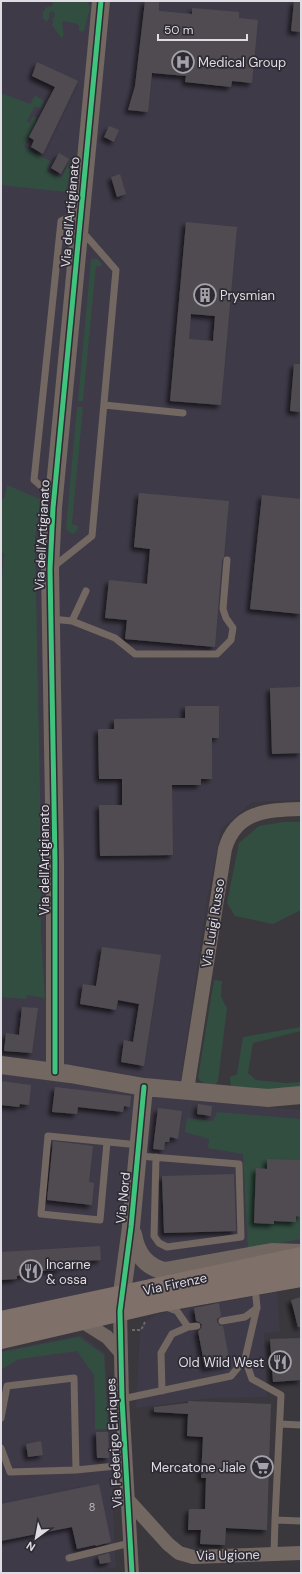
<svg xmlns="http://www.w3.org/2000/svg" width="302" height="1574" font-family="'DM Sans',sans-serif">
<style>
.built{fill:#3f3a48}
.green{fill:#324e41}
.building{fill:#504c51;fill-rule:evenodd;filter:url(#shadow)}
.lines{fill:none;stroke-linecap:round;stroke-linejoin:round}
.path{stroke:#706867;stroke-width:2;stroke-dasharray:3 2;stroke-linecap:butt}
.service{stroke:#726761;stroke-width:7}
.minor{stroke:#726761;stroke-width:14}
.tertiary{stroke:#726761;stroke-width:18}
.secondary{stroke:#7f7169;stroke-width:20}
.cycleway-casing{stroke:#2f2b35;stroke-width:8}
.cycleway{stroke:#40c37c;stroke-width:5}
.labels{text-anchor:middle;dominant-baseline:central;stroke-width:3.5;stroke-linejoin:round;paint-order:stroke}
.number-label{font-size:11px;fill:#bbb9be}
.poi-label{font-size:13px;fill:#dfdde3;stroke:#2f2b35;text-anchor:start}
.street-label{font-size:13px;fill:#dfdde3;stroke:#2f2b35}
</style>
<defs>
<filter id="shadow"><feDropShadow dx="-3.5" dy="3.5" stdDeviation="2" flood-color="#0009"/></filter>
</defs>
<rect width="100%" height="100%" fill="#3a373d"/>
<path class="built" d="M1,1H301V800L252,802L221,829L207,901L178,1099L301,1110V1251L1,1313Z
M277,1292L280,1332L264,1333L267,1397L212,1398L136,1408L140,1330L145,1322L157,1314Z
M81,1335L105,1353L116,1567L90,1573H1V1351Z"/>
<path class="green" d="M51,1H87L90,8L84,31L81,32L79,30V26L75,23L63,21C61,25 64,32 63,37H61L52,25L53,22L52,19L55,16L54,12L51,11L49,14V18L47,22L43,19V12L47,7L52,6L53,3Z
M1,93L30,104L35,95L44,101L41,109L35,106L27,121L30,123L33,116L37,118L24,147L50,161L47,171L61,178L68,164L71,166L66,192L1,185Z
M91,259H98L102,264L101,266H96L83,401H78Z
M77,407H83L72,524L78,526L77,531L73,534L68,531L66,528Z
M7,485L42,500L43,503H40L35,538L40,796L41,937L45,998L27,995L26,999L1,997V590L4,553H1V499H4Z
M283,822H301V910L273,924L235,916L227,903L239,843L259,826Z
M214,980L222,981L221,997L227,1008L218,1081L216,1084C207,1085 203,1085 198,1078Z
M301,1027V1031L253,1043L248,1073L256,1080L286,1083L301,1082V1090L287,1092L231,1087L230,1077L237,1074L243,1037Z
M217,1112L301,1119V1160L267,1159V1169L256,1168L254,1223L274,1224V1221L296,1222V1216L301,1217V1239L248,1249L243,1154L208,1148L209,1139L185,1132L187,1118L213,1121Z
M79,1337L104,1355L108,1429H95V1406L94,1375L77,1351L19,1359L2,1369L1,1372V1352Z"/>
<path class="building" d="M145,1H159V11L192,14V8L239,12V18L258,20L252,83L232,81L231,87L185,82L186,76L152,73L148,112L128,110L135,86Z
M294,1H301V32L291,31Z
M37,62L78,81L43,154L31,147L34,140L29,137L55,87L32,76Z
M109,126L119,130L114,142L104,137Z
M59,153L69,159L61,174L51,168Z
M120,174L126,194L117,197L111,177Z
M186,222L237,227L221,405L170,401ZM191,314L215,316L213,341L189,339Z
M294,364H301V412L290,411Z
M139,493L229,501L224,557L222,560L215,647L125,639L127,620L105,618L109,580L147,584L150,549L134,547Z
M262,495L301,499V614L250,609Z
M300,687L301,753L272,754L270,688Z
M185,706H219V738H212V779H201V785H172L173,855L100,856L99,805H122V779H99L98,729H114V719L185,718Z
M102,947L161,955L144,1066L121,1062L124,1040L133,1042L139,1004L118,1000L116,1010L80,1004L83,984L96,986Z
M22,1007L38,1008L32,1053L4,1051L6,1033L19,1035Z
M1,1081L31,1085L29,1105L20,1104L19,1107L1,1105Z
M55,1087L131,1096L130,1107L124,1106L123,1112L78,1107L77,1114L52,1112Z
M198,1104L212,1106L211,1116L197,1114Z
M158,1108L182,1111L178,1139L170,1137L169,1142H165L164,1150L153,1149Z
M53,1141L93,1146L89,1182L94,1183L92,1205L47,1200Z
M267,1159L301,1160V1217L296,1216V1222L274,1221V1224L254,1223L256,1168L267,1169Z
M234,1174L236,1231L164,1233L162,1176Z
M100,1246L101,1260L81,1261V1265L60,1266V1270L39,1271V1274L17,1276V1279L1,1280V1252Z
M301,1297V1327H298L291,1300Z
M219,1303L221,1316L217,1319V1322L220,1326H223L230,1364L205,1368L198,1331L201,1328L202,1325L199,1322L196,1321L194,1308Z
M301,1338V1380L273,1382L270,1339Z
M188,1401L271,1404L267,1530L226,1528L225,1545L200,1544L201,1530H188L189,1509H205L206,1478H201L203,1437L187,1436L188,1414L154,1412V1407L188,1403Z
M96,1432H108L109,1458H97Z
M41,1441L43,1455L28,1457L26,1444Z
M99,1484L111,1542L96,1546L95,1545L77,1549L72,1527L1,1541V1504Z
M109,1553L111,1562L100,1564L98,1556Z"/>
<g class="lines">
<path class="path" d="M132,1330H141L145,1322"/>
<path class="service" d="M104,405L183,413
M52,496L34,480L61,221L79,213
M53,567L92,536L116,270L81,230
M51,619L72,621L115,638L135,654H217L231,640L233,628L226,618L223,609L227,560
M72,621L86,591
M107,1142L100,1220L41,1214L48,1136L139,1145
M139,1156L239,1164L241,1237L167,1247L159,1243L154,1236L156,1157
M166,1307L177,1311L188,1327
M222,1321L245,1317L257,1308
M245,1359L252,1379L281,1395L275,1520L301,1521
M162,1391L161,1353L172,1334L188,1327L197,1326
M122,1399L231,1376L245,1359L257,1307L255,1287
M1,1418L7,1386L74,1378L76,1470
M280,1424L301,1425
M1,1448L10,1472L76,1470L126,1465
M274,1554L275,1520
M69,1558L130,1543"/>
<path class="minor" d="M187,1090L225,849C236,811 267,810 301,809
M120,1311L122,1399L132,1573
M80,1320L107,1337L121,1353
M129,1501L168,1544L179,1553L193,1557L301,1553"/>
<path class="tertiary" d="M1,1065L70,1074L144,1087L268,1098L301,1095
M55,1072V862L50,569L53,508L101,1
M133,1234C136,1252 145,1267 165,1271L272,1252L301,1253
M120,1308L131,1227L144,1087"/>
<path class="secondary" d="M1,1321L301,1257
M1,1339L156,1303L301,1277"/>
<g class="cycleway-casing">
<path id="cycleway" d="M55,1072V862L50,569L53,508L101,1
M132,1573L122,1399L120,1311L131,1227L144,1087"/>
</g>
<use href="#cycleway" class="cycleway"/>
</g>
<defs>
<g id="hospital-ring" transform="scale(1.15)"><circle r="9.5" fill="#2f2b35" stroke="#a5a3a9" stroke-width="1.5"/><path d="M-5-5h3v3.5h4V-5h3V5h-3V1.5h-4V5h-3Z" fill="#a5a3a9"/></g>
<g id="building-ring" transform="scale(1.15)"><circle r="9.5" fill="#2f2b35" stroke="#a5a3a9" stroke-width="1.5"/><path d="M-4-6H4V6H1V3H-1V6H-4ZM-2.5-4.3h1.7v1.8h-1.7ZM.8-4.3h1.7v1.8H.8ZM-2.5-1h1.7V.8h-1.7ZM.8-1h1.7V.8H.8Z" fill="#a5a3a9"/></g>
<g id="restaurant-ring" transform="scale(1.15)"><circle r="9.5" fill="#2f2b35" stroke="#a5a3a9" stroke-width="1.5"/><path d="M-5-6h1v4h1v-4h1v4h1v-4h1v5L-1.5 .5V6h-2V.5L-5-1ZM5-6V6H3V1.5H1.5Q1.5-4 5-6Z" fill="#a5a3a9"/></g>
<g id="supermarket-ring" transform="scale(1.15)"><circle r="9.5" fill="#2f2b35" stroke="#a5a3a9" stroke-width="1.5"/><path d="M-6-5.5h2.5l.6 2H6L4.5 2H-2.5L-4.4-4H-6ZM-1.5 3.2a1.3 1.3 0 1 0 .1 0ZM3 3.2a1.3 1.3 0 1 0 .1 0Z" fill="#a5a3a9"/></g>
</defs>
<g fill-rule="evenodd">
<use href="#hospital-ring" x="183" y="62"/>
<use href="#building-ring" x="205" y="295"/>
<use href="#restaurant-ring" x="31" y="1271"/>
<use href="#restaurant-ring" x="280" y="1362"/>
<use href="#supermarket-ring" x="262" y="1467"/>
</g>
<g class="labels">
<g class="number-label">
<text x="92" y="1507">8</text>
</g>
<g class="poi-label">
<text x="198" y="62">Medical Group</text>
<text x="220" y="295">Prysmian</text>
<text x="46" y="1264">Incarne<tspan x="46" dy="15">&amp; ossa</tspan></text>
<text x="264" y="1362" text-anchor="end">Old Wild West</text>
<text x="246" y="1467" text-anchor="end">Mercatone Jiale</text>
</g>
<g class="street-label">
<text transform="translate(70 212) rotate(-85)">Via dell'Artigianato</text>
<text transform="translate(42 535) rotate(-87)">Via dell'Artigianato</text>
<text transform="translate(44 860) rotate(-90)">Via dell'Artigianato</text>
<text transform="translate(213 923) rotate(-81)">Via Luigi Russo</text>
<text transform="translate(123 1198) rotate(-84)">Via Nord</text>
<text transform="translate(175 1284) rotate(-12)">Via Firenze</text>
<text transform="translate(114 1443) rotate(-93)">Via Federigo Enriques</text>
<text transform="translate(228 1555) rotate(-1)">Via Ugione</text>
</g>
</g>
<rect width="302" height="1574" fill="none" stroke="#dfdde3" stroke-width="4"/>
<g transform="translate(36 1538) rotate(212)" stroke="#2f2b35" stroke-width="3" paint-order="stroke">
<path d="M0-3L7 15L0 10L-7 15Z" fill="#dfdde3"/>
<text y="-6" font-size="11" font-weight="bold" text-anchor="middle" fill="#dfdde3">N</text>
</g>
<path d="M158 34v6h89v-6" fill="none" stroke="#dfdde3" stroke-width="2"/>
<text x="164" y="34" font-size="12" fill="#dfdde3" stroke="#2f2b35" stroke-width="3" paint-order="stroke">50 m</text>
</svg>
